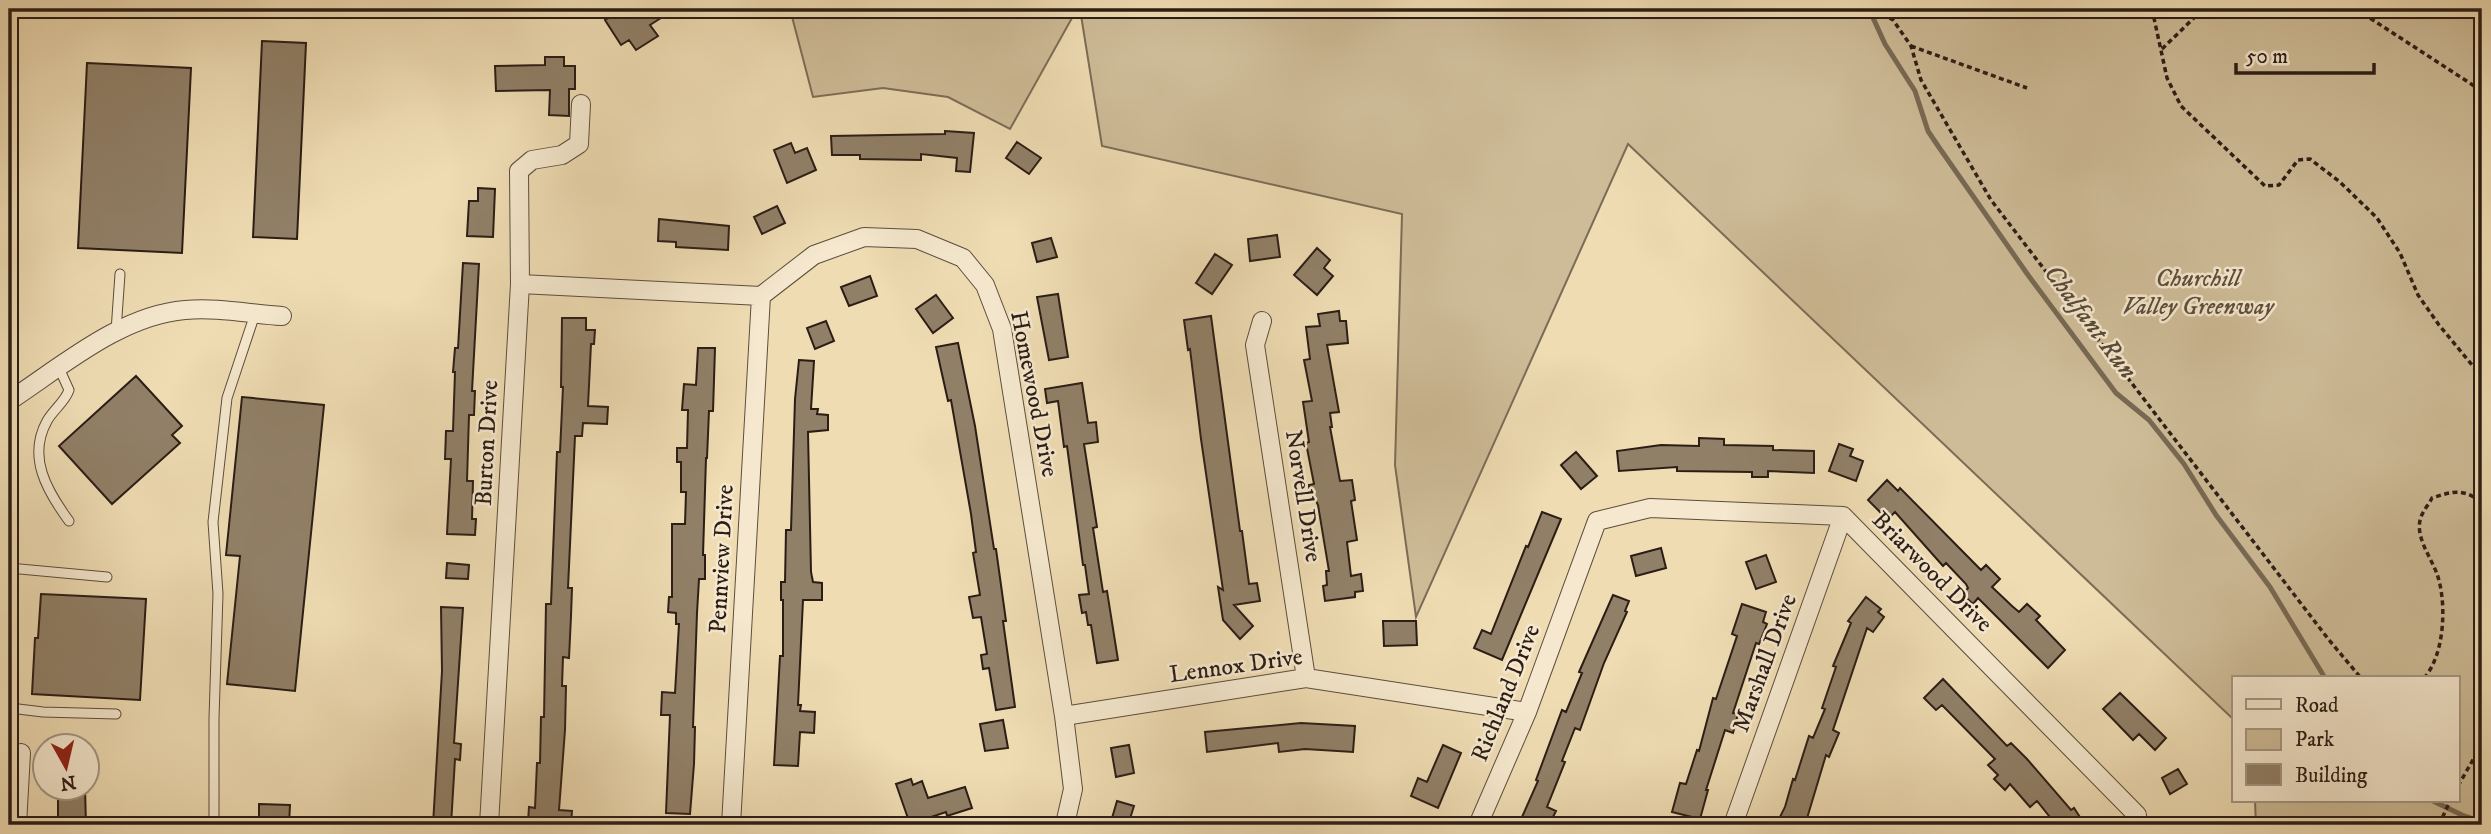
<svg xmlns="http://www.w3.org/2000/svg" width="2491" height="834" font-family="'IM FELL DW Pica',serif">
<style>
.green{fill:#cebc98;stroke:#7c6c57;stroke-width:2}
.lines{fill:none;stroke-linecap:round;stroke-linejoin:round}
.stream{stroke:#786954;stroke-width:5}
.building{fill:#918068;stroke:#2b1d16;stroke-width:2}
.service-casing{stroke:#5c4d3d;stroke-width:11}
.minor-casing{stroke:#5c4d3d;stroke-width:20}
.path{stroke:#2b1d16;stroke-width:3.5;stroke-dasharray:5 3.5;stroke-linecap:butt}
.service{stroke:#f5e8ce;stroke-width:9}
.minor{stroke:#f5e8ce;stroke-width:18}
.labels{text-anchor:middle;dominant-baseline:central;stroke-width:5;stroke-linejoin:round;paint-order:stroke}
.park-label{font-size:24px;font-style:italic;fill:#5c4d3d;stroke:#f5e8ce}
.street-label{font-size:24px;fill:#2b1d16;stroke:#f5e8ce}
.water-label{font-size:26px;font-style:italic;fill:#58493a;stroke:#f5e8ce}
</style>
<rect width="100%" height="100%" fill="#efdcb3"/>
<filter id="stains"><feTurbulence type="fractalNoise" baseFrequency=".00286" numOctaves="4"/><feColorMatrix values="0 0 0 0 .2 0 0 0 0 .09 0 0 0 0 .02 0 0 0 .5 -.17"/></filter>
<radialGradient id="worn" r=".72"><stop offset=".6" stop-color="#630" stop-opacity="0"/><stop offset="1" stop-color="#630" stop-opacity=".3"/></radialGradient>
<path class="green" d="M790,9H1077L1010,129L948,97L883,88L813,97Z
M1080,9H2482V825H2256L2255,801H2458V678H2234V720L1628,144L1416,617L1395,465L1402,214L1102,146Z"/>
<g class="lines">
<path class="stream" d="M1869,9L1885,44L1915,91L1928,131L1936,143L2028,275L2116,393L2149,420L2184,464L2216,515L2270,587L2325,678
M2433,801L2462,815L2482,822
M2462,815L2466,825"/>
</g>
<path class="building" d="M623,9H675L650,25L658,36L636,50L629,40L621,45L605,20Z
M262,41L306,43L297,239L253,237Z
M545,57H564V66H575V89H569V116L549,115L550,90L496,91L495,66L545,65Z
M87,63L191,68L182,253L78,248Z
M945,131L974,133L970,172L956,171L957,158L921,154V160L860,159V155H832L831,136L945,134Z
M1017,142L1041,158L1029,174L1006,158Z
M791,143L795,153L807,148L816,170L787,183L774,150Z
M478,188L495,189L493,237L467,236L469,201H478Z
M777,206L785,223L762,234L754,217Z
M659,219L729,226L728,250L676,247V242L658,241Z
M1277,235L1280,257L1250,261L1248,239Z
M1051,238L1057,257L1037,262L1032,243Z
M1317,248L1330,260L1324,268L1333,276L1317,295L1294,275Z
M1215,254L1232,265L1212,294L1196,283Z
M463,263L479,264L472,391H475L474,415H469L467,481H473L472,519H476L475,535L447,534L451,459H445L446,431H453L455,372H453L455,348H458Z
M870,276L877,296L849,306L841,287Z
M1058,294L1068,357L1049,360L1037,297Z
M936,295L953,318L933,333L916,309Z
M1339,311L1340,321H1346L1348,343L1327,345L1339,412L1330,413L1332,427H1330L1340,481L1352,480L1355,500L1351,501L1357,540L1347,542L1351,576L1361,574L1363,591L1355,592V597L1325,601L1323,586L1327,585L1326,571H1329L1318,505L1315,499H1310L1309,485L1314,484L1306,443L1309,442L1303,402L1312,401L1304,360L1310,359L1306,327L1320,326L1318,314Z
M1211,316L1240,531H1242L1249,584L1257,583L1260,601L1234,605L1253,626L1240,639L1223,620L1218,587L1223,590L1201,439L1190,349L1188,350L1184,320Z
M562,318H586V330H595L594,344H591L588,406L608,407L607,424L583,423L582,436H575L568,588H572L571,616L569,658L563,657L562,686H566L565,730L559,810L572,811L571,825H534L535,822H528L529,807L535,808L537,763H540L541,717H544L546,604H551L557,452H560L563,387H561Z
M826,321L834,341L815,349L807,328Z
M958,343L975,426L994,549H996L1006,621H1003L1015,707L996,710L989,668L983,669L981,655L987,654L981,617L973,618L969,597L980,595L973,553L976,552L971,514L951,400L948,401L936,347Z
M698,348H715L713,411H709L707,458H706L703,555H705V579H699L697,613L693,727H695L694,764L690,814L666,813L670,715H661L662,692L675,693L679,624H676V613L668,612L669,597H672V524H685L686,492H681V462H677V448H687L688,410H682L684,384L696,385Z
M799,360L814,361L811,409H818L817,414L828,415V430L808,432L811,572L813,582L822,583V600H803L798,705H801L800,711L815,712L814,733L800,732L798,766L774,765L780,656H783V600H781V582H785L786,530H791L795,399Z
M136,376L182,426L172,435L180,443L112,504L59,446Z
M1082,383L1088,423L1096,422L1098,442L1084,444L1097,527L1093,528L1103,592L1107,591L1118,660L1097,663L1091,625H1088L1086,612L1082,613L1079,595L1089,594L1085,565H1083L1067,446L1064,447L1058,401L1047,403L1045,389Z
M242,397L324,405L295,691L227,684L240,556L226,555Z
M1699,438L1724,439V445L1773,446V450L1814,451V473L1768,471V477H1752V472L1677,471V467L1619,471L1617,451L1661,445L1699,446Z
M1839,444L1853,449L1850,456L1863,461L1856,481L1829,471Z
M1576,452L1597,476L1581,489L1561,465Z
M1887,480L1898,491L1900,488L1981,570L1986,565L2000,579L1992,587L2012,606L2019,612L2027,604L2040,616L2036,620L2065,650L2048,668L1978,598L1973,604L1962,594L1968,588L1966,584L1946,563L1943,566L1895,512L1891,516L1883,509L1880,512L1868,500Z
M1542,512L1561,519L1502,660L1474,648L1482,630L1491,634L1526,546L1528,547Z
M1661,548L1666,568L1636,576L1631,556Z
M1766,555L1776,582L1756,589L1746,562Z
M447,563L469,565L468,579L446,578Z
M41,594L146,599L140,700L32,694L35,638H38Z
M1613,595L1629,601L1625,611L1627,612L1604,663L1580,730L1575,728L1562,761L1565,762L1547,807L1556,811L1549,825H1541L1522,817L1538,781L1536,780L1562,710L1566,712L1582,673L1579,672Z
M1866,597L1881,609L1878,612L1884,617L1873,632L1867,628L1833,730L1839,733L1829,757L1826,755L1805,825H1776L1785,807L1793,779L1795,780L1809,736L1813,738L1825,709L1822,708L1836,667L1833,666L1851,623L1848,621Z
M1742,604L1766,612L1763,622L1767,624L1759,644L1756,643L1733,713L1738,714L1733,733L1725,730L1706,790H1708L1700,819L1672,812L1680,783L1686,784L1697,750L1699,751L1713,698L1716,699L1737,636L1732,634Z
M441,607L463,608L454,743L461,744L460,760L455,759L451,825H433L442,671Z
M1383,621H1416L1417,645L1384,646Z
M1943,679L2007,746L2011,743L2027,759L2071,810L2074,808L2085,825H2047L2053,821L2037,801L2030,807L2010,784L2005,790L1994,779L1998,775L1988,765L1995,759L1942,705L1936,710L1924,698Z
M2120,693L2166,738L2155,750L2139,734L2133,740L2103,709Z
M1003,720L1008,748L985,751L980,724Z
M1301,723L1355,726L1353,752L1305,749L1279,752L1278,743L1207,752L1205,732Z
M1129,745L1134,773L1116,777L1111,748Z
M1443,745L1461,753L1438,808L1411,796L1418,778L1427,782Z
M2178,769L2187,784L2170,794L2162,778Z
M911,779L913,785L922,781L928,798L965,787L972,808L947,816L946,812L910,824L896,784Z
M58,788H85L86,825H58Z
M1117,801L1134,806L1128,825H1110Z
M259,804L290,805L289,825H259Z"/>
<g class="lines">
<g class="service-casing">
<path id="service" d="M116,331L120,274
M59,368L69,390C65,402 53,410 47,421C27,457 47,491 69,521
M9,568L107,577
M9,645L11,662L9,686
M9,704L10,708L43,712L116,714
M214,825V718L218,594L213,522L227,398L255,314"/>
</g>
<g class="minor-casing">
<path id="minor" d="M520,284L761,296L814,255L864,237L917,239L963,258L985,285L1002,329L1064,716L1073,789L1065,824L1061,825
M1262,321L1255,345L1306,678
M9,401C61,367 121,315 185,310C217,307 250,314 282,316
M1064,716L1306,678L1527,712
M17,825L21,753
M489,825L520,284L519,171L532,160L562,155L579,144L581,104
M731,825L761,296
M1478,825L1527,712L1597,521L1650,508L1843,516L2137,815V825
M1733,825L1843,516"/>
</g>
<path class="path" d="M1825,9L1863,16L1878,11L1893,20L1911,46L1921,80L1991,200L2329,640L2361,678
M2152,9L2167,78L2181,106L2265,186L2279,185L2298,160L2310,159L2340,182L2377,218L2400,253L2418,295L2439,325L2482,377
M2356,9L2482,91
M1911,46L2027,88
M2162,49L2203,9
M2424,678C2445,655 2447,602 2437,574C2431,557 2414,536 2421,517C2423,511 2429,504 2432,498C2453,491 2464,488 2482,503
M2458,786L2482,744
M2439,825L2450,801"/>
<use href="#service" class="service"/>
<use href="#minor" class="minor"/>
</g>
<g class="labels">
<g class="park-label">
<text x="2198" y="279">Churchill<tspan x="2198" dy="28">Valley Greenway</tspan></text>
</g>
<g class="street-label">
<text transform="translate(1034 394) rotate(79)">Homewood Drive</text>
<text transform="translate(487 443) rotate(-87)">Burton Drive</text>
<text transform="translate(1303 496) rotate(81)">Norvell Drive</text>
<text transform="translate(722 559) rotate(-87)">Pennview Drive</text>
<text transform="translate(1932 572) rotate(45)">Briarwood Drive</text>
<text transform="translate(1765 663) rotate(-70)">Marshall Drive</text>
<text transform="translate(1236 666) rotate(-8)">Lennox Drive</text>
<text transform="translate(1506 693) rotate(-68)">Richland Drive</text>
</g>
<g class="water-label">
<text transform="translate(2090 322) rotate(53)">Chalfant Run</text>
</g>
</g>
<rect width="2491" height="834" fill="none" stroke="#efdcb3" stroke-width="35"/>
<rect x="10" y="10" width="2470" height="813" fill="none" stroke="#2b1d16" stroke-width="3.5"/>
<rect x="18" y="18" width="2456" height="799" fill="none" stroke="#2b1d16" stroke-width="2"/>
<rect x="2232" y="676" width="228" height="126" fill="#f5e8ce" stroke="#a49784" stroke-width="2"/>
<rect x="2246" y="699" width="35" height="10" fill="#f5e8ce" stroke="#a49784" stroke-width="2"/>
<text x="2295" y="712" font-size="21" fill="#2b1d16">Road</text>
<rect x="2246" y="729" width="35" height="21" fill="#cebc98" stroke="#a49784" stroke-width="2"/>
<text x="2295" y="746" font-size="21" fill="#2b1d16">Park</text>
<rect x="2246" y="764" width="35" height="21" fill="#918068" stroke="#a49784" stroke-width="2"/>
<text x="2295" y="782" font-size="21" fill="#2b1d16">Building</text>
<g transform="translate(66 767) rotate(172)"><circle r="33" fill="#f5e8ce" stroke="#a49784" stroke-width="2"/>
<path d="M0-5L12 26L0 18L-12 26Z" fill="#8f2418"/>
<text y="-10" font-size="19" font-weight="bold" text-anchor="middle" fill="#2b1d16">N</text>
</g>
<path d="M2236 63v10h138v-10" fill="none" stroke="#2b1d16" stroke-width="3.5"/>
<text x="2246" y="63" font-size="21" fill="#2b1d16" stroke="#f5e8ce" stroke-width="5" paint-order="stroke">50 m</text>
<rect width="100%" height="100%" filter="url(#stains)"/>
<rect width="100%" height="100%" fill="url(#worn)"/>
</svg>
